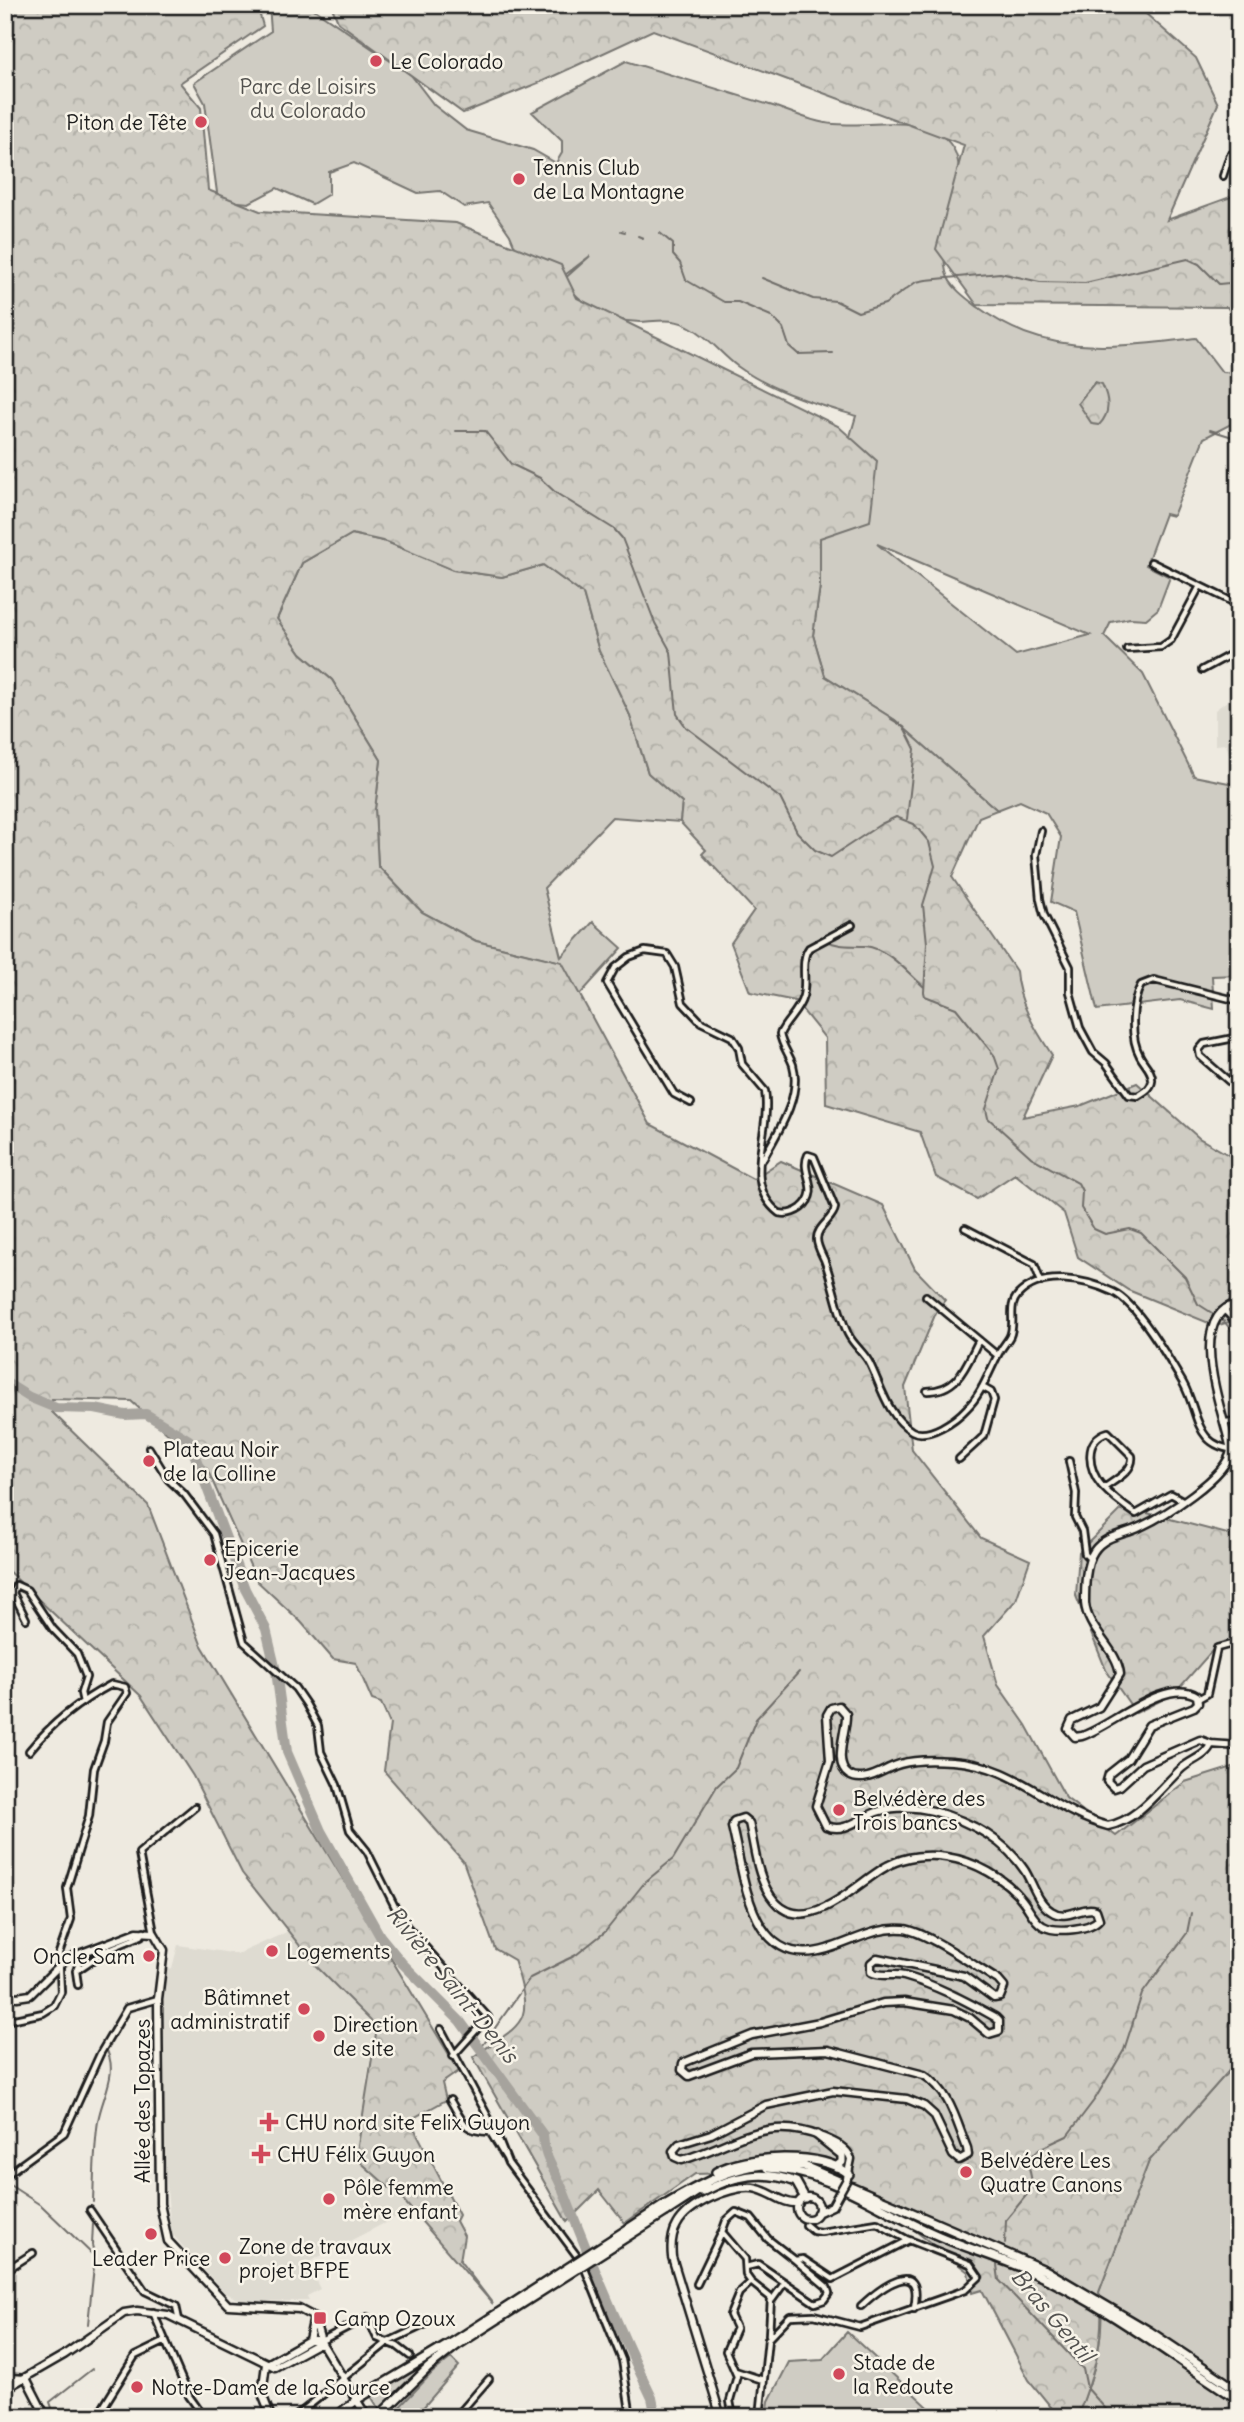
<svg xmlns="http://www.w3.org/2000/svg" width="1244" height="2422" font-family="Delius,sans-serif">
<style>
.built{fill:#dedbd1}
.green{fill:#cfccc3;stroke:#767470;stroke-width:2;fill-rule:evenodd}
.forest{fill:url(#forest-crowns);stroke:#767470;stroke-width:2}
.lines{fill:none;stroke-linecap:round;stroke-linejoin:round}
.stream{stroke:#6f6d69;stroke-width:2}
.river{stroke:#a6a39d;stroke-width:10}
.street-casing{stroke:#1c1c1c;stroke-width:10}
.secondary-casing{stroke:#1c1c1c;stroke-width:11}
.primary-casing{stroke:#1c1c1c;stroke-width:12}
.street{stroke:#f7f3e8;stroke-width:4.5}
.secondary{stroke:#f7f3e8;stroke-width:6}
.primary{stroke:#f7f3e8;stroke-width:7}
.secondary-bridge-casing{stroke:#1c1c1c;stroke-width:11;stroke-linecap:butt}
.primary-bridge-casing{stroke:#1c1c1c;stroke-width:12;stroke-linecap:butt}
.secondary-bridge{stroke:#f7f3e8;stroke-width:6}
.primary-bridge{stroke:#f7f3e8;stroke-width:7}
.poi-dot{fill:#d1495b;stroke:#f7f3e8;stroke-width:2.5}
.labels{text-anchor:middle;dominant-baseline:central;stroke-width:5;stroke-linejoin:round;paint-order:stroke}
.poi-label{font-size:21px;fill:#1c1c1c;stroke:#f7f3e8;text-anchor:start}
.park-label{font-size:21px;fill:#52514e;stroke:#f7f3e8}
.street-label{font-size:21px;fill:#1c1c1c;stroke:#f7f3e8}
.water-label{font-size:23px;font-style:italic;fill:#535250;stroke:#f7f3e8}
</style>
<defs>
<pattern id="forest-crowns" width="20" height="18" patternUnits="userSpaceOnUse" patternTransform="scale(1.75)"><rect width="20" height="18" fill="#cfccc3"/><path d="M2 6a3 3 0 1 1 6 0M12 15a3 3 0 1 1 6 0" fill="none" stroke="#b1afa7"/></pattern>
</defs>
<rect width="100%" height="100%" fill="#eeeae0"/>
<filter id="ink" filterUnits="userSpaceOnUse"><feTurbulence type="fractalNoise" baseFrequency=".0143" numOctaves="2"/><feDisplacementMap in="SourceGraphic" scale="14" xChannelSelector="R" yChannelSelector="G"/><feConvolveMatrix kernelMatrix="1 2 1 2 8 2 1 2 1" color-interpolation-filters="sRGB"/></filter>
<g filter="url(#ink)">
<path class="built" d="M1231,698L1233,702L1239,699V783L1226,744L1215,745V710Z
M291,1930L372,2025L375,2039L366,2082L384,2163L412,2209L307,2263L320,2289L307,2296L309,2301H241L224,2292L171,2233L164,2155V1983L167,1969L172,1968L178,1945L238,1954Z"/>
<path class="green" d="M269,5H308L411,75L434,105L466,130L533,150L556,163L562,153V141L532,112L626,61C675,76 724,91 773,106C792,112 814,123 834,124C866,127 909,116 938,133C986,163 935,229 946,272C949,286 967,299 978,307C1047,359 1116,347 1196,338L1222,372L1239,373V420L1204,438L1173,516L1165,514L1146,565L1170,577L1158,609L1146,619L1130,618L1111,622L1104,636L1143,674L1194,776L1239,785V975L1212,976L1214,1009L1180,1000L1097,1010L1074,912L1051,902L1061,837L1046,813L1020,801L997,810L895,720L825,676L813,635L820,586V538L856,416C814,403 773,392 737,366C721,354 710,338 692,328C674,317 659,321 640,322C607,322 583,305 562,281L590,256L536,297L510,235L488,203L464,207L440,191L418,193L354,163L329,172V194L312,204L277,188L249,203L218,200L205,103L194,83L271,31ZM877,544L1090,635L1016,655Z
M352,534L387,542L453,570L502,577L543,565L583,594L599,651L629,713L648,773L682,803L680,822L612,817L544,888L561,957L593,922L622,948L576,999L557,961L476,941L422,912L378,866L375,809L381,760L332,680L301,653L277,619L302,563Z
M1239,2064V2417H1077C1093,2378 1107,2334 1099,2292L1149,2161L1233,2066Z
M847,2332L939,2417H767L769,2401L789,2362L822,2360Z
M451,2358L459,2366L415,2417H390L432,2373Z
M420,2368L421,2370L380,2411L371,2396Z"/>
<path class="forest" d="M5,5H257L263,26L180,83L201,108L208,190L260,211L456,223L561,265L577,298L838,426L877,461L870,521L820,538V586L813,635L825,676L895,720L997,810L979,817L952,877L1016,971C1018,1002 1035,1029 1052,1055L1023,1117L1080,1106L1137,1083L1199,1138L1234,1158L1239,1154V1319L1216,1326L1128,1290L1078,1257L1064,1213L1015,1174L977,1199L936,1177L920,1132L826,1104L825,1038L795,1001L750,992L731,943L754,910L702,854L706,850L680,822L682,803L648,773L629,713L599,651L583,594L543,565L502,577L453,570L387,542L352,534L302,563L277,619L301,653L332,680L381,760L375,809L378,866L422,912L476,941L562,962L650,1124L753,1179L781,1161L883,1205L915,1269L945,1300L937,1310L905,1387L912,1450L981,1538L1030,1560L1016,1600L984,1636L998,1685L1026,1725L1066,1798L1116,1836L1185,1782L1239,1765V2064L1233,2066L1149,2161L1099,2292C1107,2334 1093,2378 1077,2417H1059L1029,2380L982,2290L972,2293L968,2272L904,2222L793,2171L695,2174L625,2223L599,2190L567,2222L473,2057C525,2021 535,2025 514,1960L495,1949L463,1861L384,1771L390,1724L381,1703L372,1700L356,1663L333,1659L301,1622L257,1581L207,1469L131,1401L52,1399V1412L148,1505L201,1644L459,2071L442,2083L446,2100L410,2120L459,2215L456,2221L464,2236L460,2261L493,2304L404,2201L356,2158L377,2027L316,1966L242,1873L193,1776L141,1696L5,1568Z
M331,5H1136L1196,58L1218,104L1167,220L1239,194V323L1227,307L977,305L936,249L964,145L653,30L543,81L463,113L338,22Z
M1095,382L1102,384C1109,399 1111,413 1099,425L1092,424L1078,403Z
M1124,1507L1239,1537V1643L1218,1644L1174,1694L1136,1713L1106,1670L1076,1596L1079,1552Z"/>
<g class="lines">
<path class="stream" d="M621,231L625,232
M660,233L673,244V255L680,263L686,280L724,302H738L771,316L783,328L789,346L798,354L833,353
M638,236L643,238
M762,278L813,299L836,301L858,312L885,304L916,282L926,280L1000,273L1040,282L1085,283L1188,259L1199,264L1219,284L1229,283L1239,275
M1210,430L1239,439
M456,431H485L511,464L540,478L556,493L614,529L622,538L655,623L671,652L677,714L686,727L780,798L797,832L815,850L831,857L881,824L896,817L914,824L929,842L935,866L923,905L927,943L924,992L925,996L956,1008L994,1055L999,1069L986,1109L988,1118L1031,1157L1078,1183L1082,1191L1081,1208L1094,1229L1105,1234L1130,1229L1141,1233L1185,1277L1198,1304L1223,1320L1239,1340
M891,719L904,727L915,749L907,819
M826,941C840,947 850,945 865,946C889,949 907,972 924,987
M481,2048L530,1978L576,1955L605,1932L645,1882L673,1859L717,1786L736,1768L756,1719L799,1672
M5,2182L42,2206L95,2257
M93,2202C94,2175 94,2148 98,2121C102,2096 120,2072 105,2047
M1005,2243L1006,2220L1033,2187L1029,2167L1031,2157L1039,2149L1067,2136L1095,2099L1124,2050L1142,1994L1187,1933L1191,1913
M997,2265L999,2280L1083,2369L1087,2388L1113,2417
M88,2324L95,2257L92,2245L93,2224
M55,2417L50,2402L92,2369"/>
<path class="river" d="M5,1382L29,1397L56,1408L95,1409L125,1415L146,1414L189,1440L245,1589L266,1629L276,1671L287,1752L321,1831L380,1936L402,1963L460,2021L543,2135C544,2160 554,2167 563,2190C590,2260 619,2329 652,2398L656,2417"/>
<g class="street-casing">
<path id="street" d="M1223,176L1230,155L1239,150
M1237,350H1239
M1151,562L1239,605
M1127,649L1161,647L1171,640L1200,586
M1202,670L1239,650
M1041,831L1036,855L1040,899L1044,915L1070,967V992L1080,1028L1093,1052L1106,1063L1129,1095L1138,1096C1144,1092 1151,1089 1152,1081C1153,1071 1144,1064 1140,1056C1130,1038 1131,1003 1141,985L1154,980L1239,1001
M1239,1037L1204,1044L1199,1050L1200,1056L1239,1090
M691,1103L674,1094L607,983L615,968L629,957L645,951L667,954L675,967L683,1003L701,1022L732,1037L739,1048L742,1064L765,1091C772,1133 740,1183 779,1213C788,1215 794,1213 801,1208C823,1190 799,1173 808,1155L814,1157L835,1208C833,1220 817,1226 817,1239C817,1246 821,1253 824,1259C833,1282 838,1314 848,1334C854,1346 865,1353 870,1364C881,1386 888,1417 912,1431C928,1440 956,1420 967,1408C982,1394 989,1371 999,1353C1002,1347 1007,1342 1010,1336C1016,1322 1007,1307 1018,1295C1041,1270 1085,1279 1113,1292C1137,1303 1169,1359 1183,1383C1200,1413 1193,1448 1239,1450
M763,1159C777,1133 802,1097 793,1065C789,1054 782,1046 780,1034C786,1020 799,1012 803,996C807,981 800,960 809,948L852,925
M965,1228L1034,1264L1041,1282
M926,1296L997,1355
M1224,1310L1239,1325
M927,1391C959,1391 966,1365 979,1340
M1225,1422L1239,1421
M149,1448L168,1479L184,1494L214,1534L244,1642L295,1688L306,1704L318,1726L321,1752L337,1785L350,1830L367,1851L402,1921L488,2017L453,2056
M959,1459L984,1436L994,1400L991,1392L982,1387
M1069,1461L1076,1493L1075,1517L1082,1531L1085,1554L1090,1559
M1104,1488C1115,1480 1134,1471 1132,1456L1108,1432C1084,1439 1087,1468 1102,1486C1111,1496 1124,1506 1136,1514L1171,1494L1182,1500
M26,1619L13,1593L16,1585L27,1590L53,1629L77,1654L86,1677L81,1693L83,1702
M1198,1699L1207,1694L1217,1648L1239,1642
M154,1933L139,1853L195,1807
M76,1971L107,1950L141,1936L144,1931
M78,1985L76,1971L83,1953
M5,2021L43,2013L54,2006L61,1992L59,1953L71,1919L67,1888L89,1816L94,1769L104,1741L107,1722L127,1693L125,1687L112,1684C80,1701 52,1723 29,1751
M441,2029L493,2126L508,2163L583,2264L622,2360L631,2417
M450,2100C464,2123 463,2131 490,2132L506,2158
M5,2176L64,2133L100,2054L127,2008L158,1999
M90,2210L145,2291L176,2306L179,2320
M806,2225L813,2231L821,2232L877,2223L908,2240
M746,2267L758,2264L815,2303L824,2300L829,2293L827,2287L795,2260
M5,2271L33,2253
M697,2284L722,2232
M772,2300L785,2282
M861,2306C878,2290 925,2253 914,2309
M153,2312L189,2396L204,2417
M321,2341L367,2317L377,2338L397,2346L410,2356
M735,2371L763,2380
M5,2377L22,2378
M97,2417L135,2356L166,2341
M295,2417L388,2342L424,2325
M456,2417L489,2379
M733,2417L730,2401L737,2376L726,2351L736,2328L730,2315L739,2293L751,2282
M760,2417L768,2339L790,2316L814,2315L860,2327L965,2290L979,2277L970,2264L909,2240L833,2279L803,2259L795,2260L768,2239L751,2218L736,2212L726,2221L722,2232L745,2259L746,2275L751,2282L771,2298L769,2335"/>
</g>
<g class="secondary-casing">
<path id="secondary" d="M1211,1744L1200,1740L1143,1765L1120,1786L1114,1788L1107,1781L1109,1774L1128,1759L1149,1725L1194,1707L1198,1703L1197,1696C1167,1676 1110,1727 1082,1736L1075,1737L1068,1729L1072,1720L1099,1707L1120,1674C1117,1648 1087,1630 1085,1603C1085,1588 1085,1564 1094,1551C1105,1535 1124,1535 1140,1527C1164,1516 1228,1476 1231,1450C1224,1413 1183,1315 1239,1303
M1211,1744L1239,1746
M5,1994L17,1997L30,1995L66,1959L137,1932L154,1933L164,1950L158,1999L160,2204L168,2241L228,2305L299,2309L314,2317
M847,2178L851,2159C847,2147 834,2142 822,2137C763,2114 735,2145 682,2160L675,2157L673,2151L679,2144L711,2134L766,2105L833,2091L907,2099L924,2106L934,2115L953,2155L959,2160L968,2155L967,2148C956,2121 950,2091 924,2075L828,2050L751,2053L689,2076L682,2070L683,2063L752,2035L820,2022L883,2003L904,2002L954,2010L970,2018L989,2034L999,2031V2021L995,2017C966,2001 936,1985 904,1976C893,1973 882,1978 871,1972V1963L877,1958L964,1976L994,1998L1000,1997L1004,1987L998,1980C976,1967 927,1932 904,1929C877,1926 852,1942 827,1949C751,1972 745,1879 732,1827L734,1821L743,1818L749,1823C754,1844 756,1870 767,1890C799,1949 857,1881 889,1865C906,1856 928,1854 946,1857C974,1861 1006,1878 1023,1901C1030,1910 1033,1920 1043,1926C1056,1933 1090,1930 1099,1919L1096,1910C1081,1905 1067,1922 1051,1911C1037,1902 1033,1884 1025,1871C1004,1839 969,1821 933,1811C916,1807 897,1806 880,1811C861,1816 847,1834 826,1826L816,1806L830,1761L827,1715L831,1708L839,1706L846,1714C847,1731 832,1764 849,1775C863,1784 881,1771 894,1766C911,1759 934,1760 952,1761C1019,1765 1050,1811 1108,1826C1139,1820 1160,1788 1182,1768C1191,1760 1207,1756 1211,1744
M797 2208a11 11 0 1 1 22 0a11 11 0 1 1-22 0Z
M817,2213L832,2206L838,2195
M314,2317L321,2342L367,2417
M309,2340L314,2317
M266,2364L262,2394L271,2417
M267,2364L309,2340H320
M26,2378L46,2417
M5,2389L64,2355L124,2313L137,2311L168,2315L275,2367L321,2342
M721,2417L672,2257C671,2247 671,2235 677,2225C688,2204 730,2186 753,2188C770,2190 782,2205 799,2203"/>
</g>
<g class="primary-casing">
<path id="primary" d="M817,2135L842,2155V2162L836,2167
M767,2168C828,2170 876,2208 930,2232C964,2248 1000,2257 1034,2273C1107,2306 1172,2357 1239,2400
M716,2172C747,2155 820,2151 849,2174
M703,2192C733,2176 763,2169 796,2182L805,2198
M663,2206C708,2179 749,2157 804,2166L1047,2271L1149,2331L1239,2391
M666,2212L706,2186
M336,2417L356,2400L453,2342
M378,2417L428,2368L456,2346"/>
</g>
<use href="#street" class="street"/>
<use href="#secondary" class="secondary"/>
<use href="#primary" class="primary"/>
<g class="secondary-bridge-casing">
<path id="secondary-bridge" d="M838,2195L847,2179"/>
</g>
<g class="primary-bridge-casing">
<path id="primary-bridge" d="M453,2342L663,2206
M456,2346L666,2212"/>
</g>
<use href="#secondary-bridge" class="secondary-bridge"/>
<use href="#primary-bridge" class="primary-bridge"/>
</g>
</g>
<g class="poi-dot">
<circle cx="376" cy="61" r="7"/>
<circle cx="201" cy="122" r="7"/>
<circle cx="519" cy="179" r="7"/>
<circle cx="149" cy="1461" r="7"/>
<circle cx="210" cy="1560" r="7"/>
<circle cx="839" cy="1810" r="7"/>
<circle cx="272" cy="1951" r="7"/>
<circle cx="149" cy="1956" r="7"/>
<circle cx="304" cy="2009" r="7"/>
<circle cx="319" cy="2036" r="7"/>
<path d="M265.5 2111.5h7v7h7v7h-7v7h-7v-7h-7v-7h7z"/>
<path d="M257.5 2143.5h7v7h7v7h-7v7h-7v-7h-7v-7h7z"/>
<circle cx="966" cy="2172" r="7"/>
<circle cx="329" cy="2199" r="7"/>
<circle cx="151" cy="2234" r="7"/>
<circle cx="225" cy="2258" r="7"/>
<rect x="313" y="2311" width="14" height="14" rx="3.5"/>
<circle cx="839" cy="2374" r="7"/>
<circle cx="137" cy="2387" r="7"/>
</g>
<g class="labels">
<g class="poi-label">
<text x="390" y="61">Le Colorado</text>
<text x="187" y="122" text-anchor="end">Piton de Tête</text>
<text x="533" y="167">Tennis Club<tspan x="533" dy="24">de La Montagne</tspan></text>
<text x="163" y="1449">Plateau Noir<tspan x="163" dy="24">de la Colline</tspan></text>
<text x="224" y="1548">Epicerie<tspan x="224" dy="24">Jean-Jacques</tspan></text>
<text x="853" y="1798">Belvédère des<tspan x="853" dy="24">Trois bancs</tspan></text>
<text x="286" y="1951">Logements</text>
<text x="135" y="1956" text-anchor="end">Oncle Sam</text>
<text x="290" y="1997" text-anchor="end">Bâtimnet<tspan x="290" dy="24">administratif</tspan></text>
<text x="333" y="2024">Direction<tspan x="333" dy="24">de site</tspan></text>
<text x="285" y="2122">CHU nord site Felix Guyon</text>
<text x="277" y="2154">CHU Félix Guyon</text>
<text x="980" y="2160">Belvédère Les<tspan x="980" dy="24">Quatre Canons</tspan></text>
<text x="343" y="2187">Pôle femme<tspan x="343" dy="24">mère enfant</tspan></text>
<text x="239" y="2246">Zone de travaux<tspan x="239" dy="24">projet BFPE</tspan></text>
<text x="151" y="2258" text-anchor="middle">Leader Price</text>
<text x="334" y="2318">Camp Ozoux</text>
<text x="853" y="2362">Stade de<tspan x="853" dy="24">la Redoute</tspan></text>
<text x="151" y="2387">Notre-Dame de la Source</text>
</g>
<g class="park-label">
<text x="308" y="86">Parc de Loisirs<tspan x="308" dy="24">du Colorado</tspan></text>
</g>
<g class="street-label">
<text transform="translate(142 2101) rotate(-90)">Allée des Topazes</text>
</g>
<g class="water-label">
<text transform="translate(453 1984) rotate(51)">Rivière Saint-Denis</text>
<text transform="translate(1053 2315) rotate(50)">Bras Gentil</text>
</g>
</g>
<rect width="1244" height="2422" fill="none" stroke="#f7f3e8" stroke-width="28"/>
<rect x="14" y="14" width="1216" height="2394" fill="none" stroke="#1c1c1c" stroke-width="2.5" filter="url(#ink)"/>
</svg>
